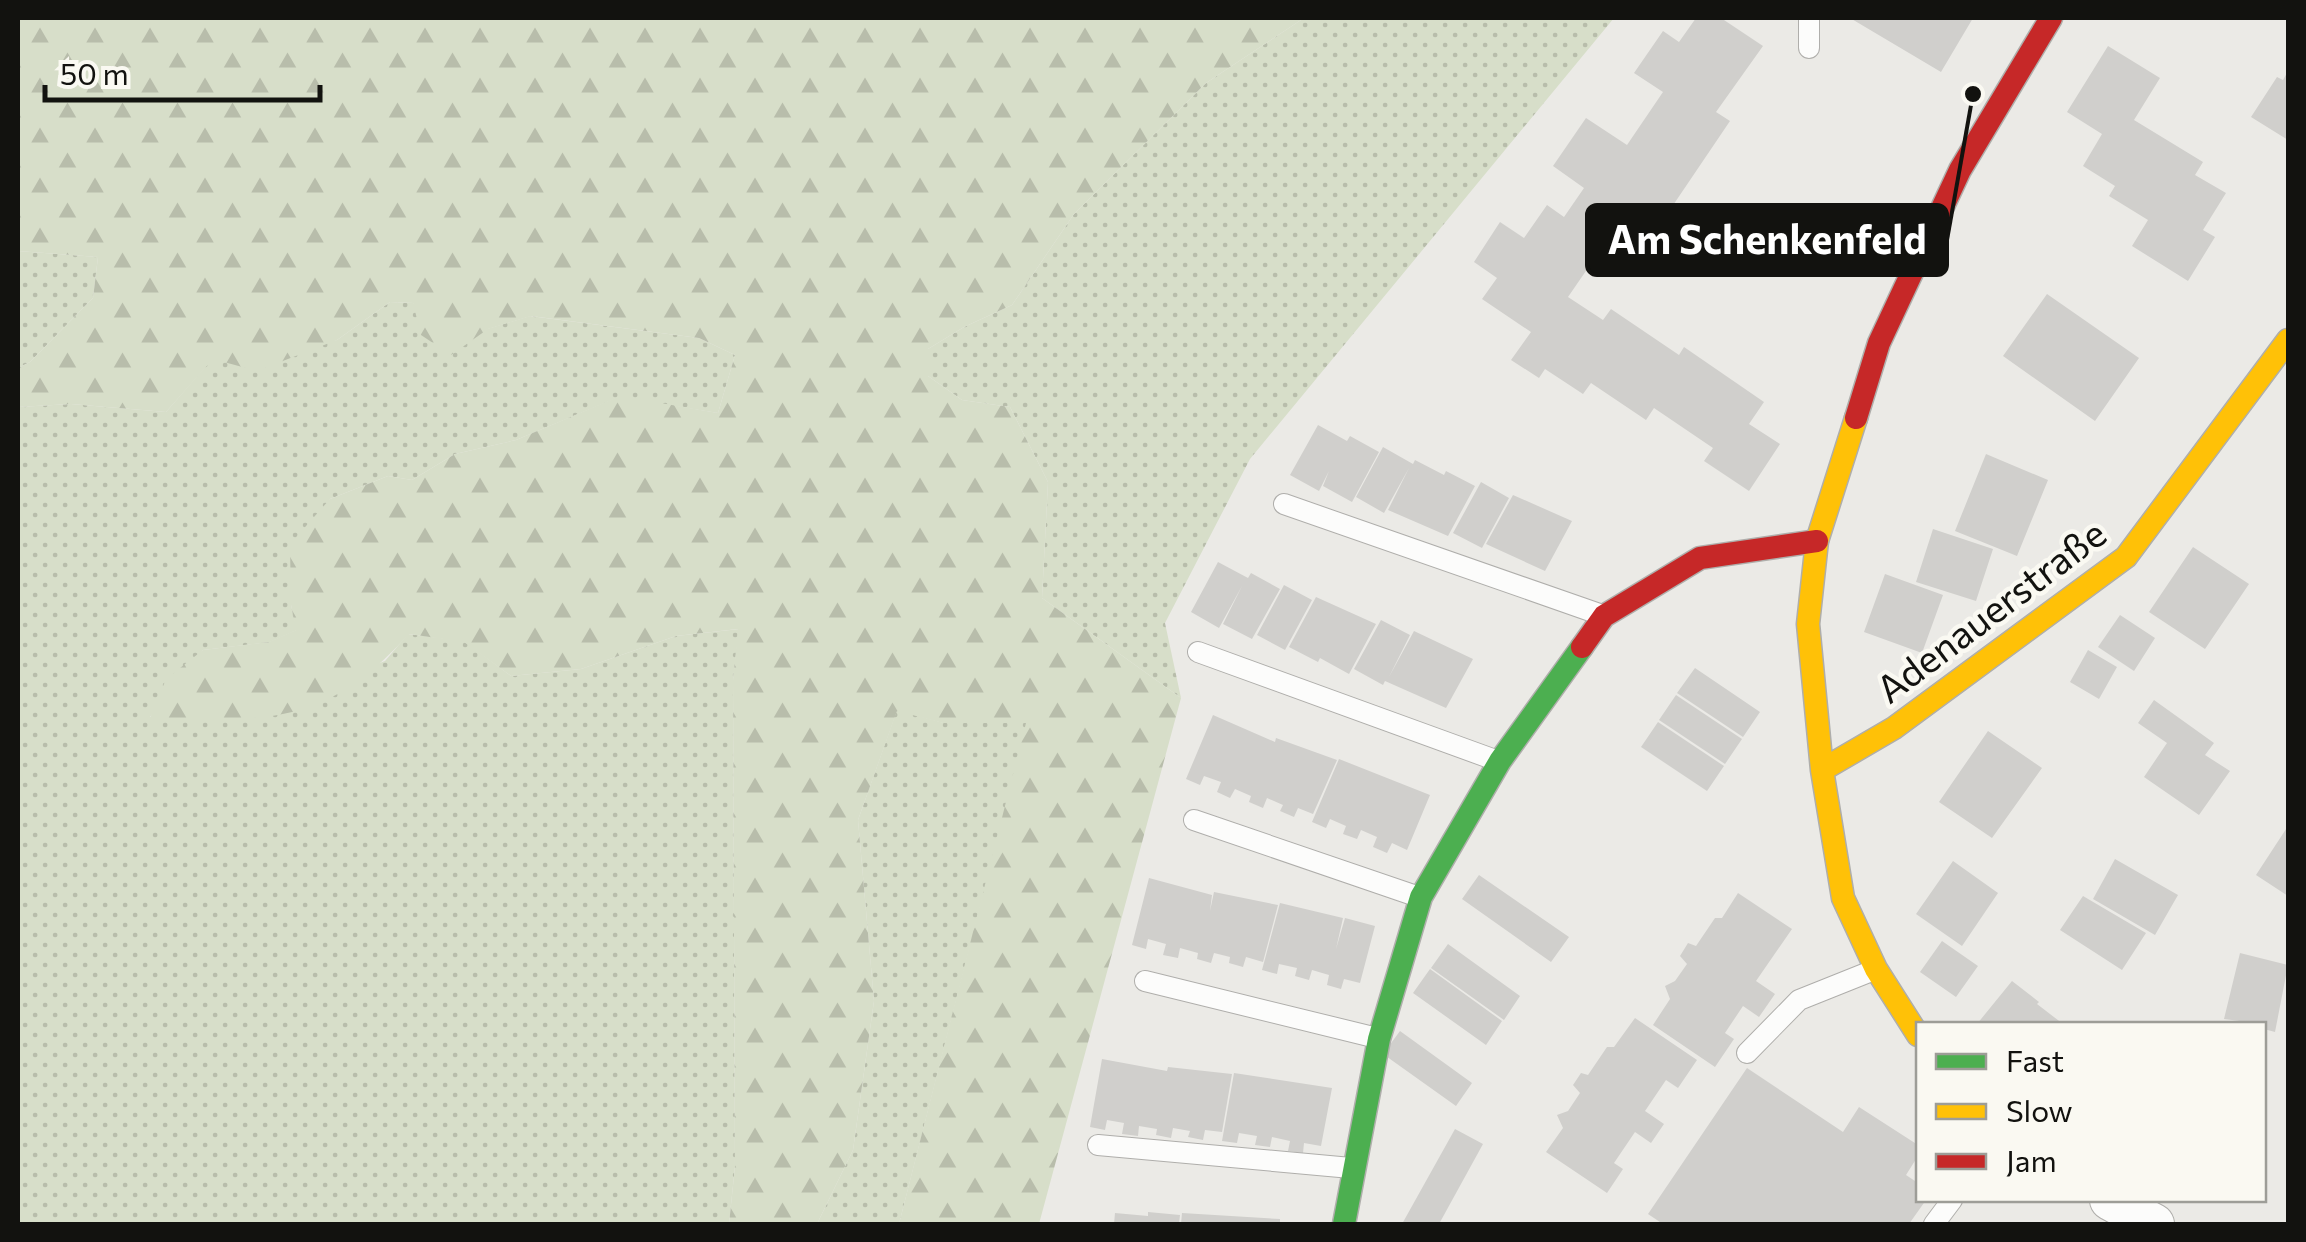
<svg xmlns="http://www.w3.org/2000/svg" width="2306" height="1242" font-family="Commissioner,sans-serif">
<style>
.grass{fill:url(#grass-dots)}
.forest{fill:url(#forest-firs)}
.building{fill:#d0cfcc}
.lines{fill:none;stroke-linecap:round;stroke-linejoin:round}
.lane-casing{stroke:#afaeab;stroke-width:22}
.street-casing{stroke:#afaeab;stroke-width:42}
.fast-casing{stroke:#afaeab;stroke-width:25}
.slow-casing{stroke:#afaeab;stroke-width:25}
.jam-casing{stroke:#afaeab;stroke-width:25}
.lane{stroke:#fcfcfb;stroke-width:20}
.street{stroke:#fcfcfb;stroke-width:40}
.fast{stroke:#4caf50;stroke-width:22}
.slow{stroke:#ffc107;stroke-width:22}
.jam{stroke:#c62828;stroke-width:22}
.labels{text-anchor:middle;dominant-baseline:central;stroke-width:9;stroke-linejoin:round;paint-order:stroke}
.street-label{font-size:38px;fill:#12120f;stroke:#faf9f2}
.leader{fill:none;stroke:#12120f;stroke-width:4}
.callout-dot{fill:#12120f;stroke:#faf9f2;stroke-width:4}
.callout{fill:#12120f;stroke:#12120f;stroke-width:4}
.callout-label{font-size:40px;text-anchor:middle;font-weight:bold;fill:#fff}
</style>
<defs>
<pattern id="grass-dots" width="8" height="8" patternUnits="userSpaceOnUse" patternTransform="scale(2.5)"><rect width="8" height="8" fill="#d7dec9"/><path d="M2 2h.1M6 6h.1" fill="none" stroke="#b8bdab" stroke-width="1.8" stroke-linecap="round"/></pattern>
<pattern id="forest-firs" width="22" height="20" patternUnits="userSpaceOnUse" patternTransform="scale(2.5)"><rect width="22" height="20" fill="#d7dec9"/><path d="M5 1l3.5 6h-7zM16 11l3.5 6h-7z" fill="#b8bdab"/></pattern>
</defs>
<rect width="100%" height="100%" fill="#ebeae6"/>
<path class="grass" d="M1304,18H1614L1250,459L1165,623L1181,698L1042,598L1048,482L1010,407L962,400L928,376V349L964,327L1012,305L1074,214L1206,83Z
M18,251L98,257L93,298L30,362L18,368Z
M390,302L413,303L451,354L487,329L530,316L699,338L735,355L718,413L619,397L516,440L455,454L412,480L388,476L330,499L291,605L297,630L270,642L203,650L150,717L234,718L385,661L408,634L464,641L511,676L581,669L676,636L739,629L733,680L735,1166L729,1224H18V407L71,404L166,412L213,358L337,340Z
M897,710L944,723H1027L899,1224H817L853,1150L874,1001L858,820Z"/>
<path class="forest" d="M18,18H1304L1206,83L1074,214L1012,305L964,327L928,349V376L962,400L1010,407L1048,482L1042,598L1181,698L1039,1224H899L1026,723H943L897,711L858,820L874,1001L853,1150L817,1224H729L735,1166L733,680L738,629L676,636L581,669L511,676L464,642L409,634C377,669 340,701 292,712C248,723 196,718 150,718L166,679L203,650L269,642L296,630L291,605L290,544L330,499L388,476L412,480L455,454L516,440L620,396L718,413L735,355L699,338L531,316L488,329L451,355L421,335L413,303L390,302L337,340L257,371L213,359L166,412L71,404L18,407V368L30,362L93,298L98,257L18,251Z"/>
<path class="building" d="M1696,18H1721L1763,46L1716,112L1730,121L1661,223L1645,212L1612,261L1599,252L1568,297L1603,320L1611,309L1679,355L1684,347L1764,402L1749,424L1780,444L1749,491L1704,461L1713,448L1654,408L1646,420L1591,383L1583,394L1545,369L1539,378L1511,360L1531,332L1482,299L1497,278L1474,262L1500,222L1524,238L1547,205L1564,217L1584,188L1553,166L1586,118L1627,145L1663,92L1634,73L1663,31L1679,42Z
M1850,18H1973L1941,72Z
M2108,46L2160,78L2134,120L2203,162L2195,175L2226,193L2203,230L2215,237L2188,281L2132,246L2148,220L2109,196L2115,186L2083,166L2102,134L2067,112Z
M2288,71V140L2251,117L2277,77L2283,80Z
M2047,294L2139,358L2095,421L2003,356Z
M1318,425L1347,441L1350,436L1379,452L1352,502L1323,486L1329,471L1319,491L1290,475Z
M1383,447L1413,464L1415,460L1444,475L1446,471L1475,486L1448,536L1388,510L1409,468L1384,513L1356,497Z
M1986,454L2048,480L2017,556L1955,531Z
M1481,482L1509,498L1482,548L1453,533Z
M1513,495L1572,521L1545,571L1486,544Z
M1933,529L1993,549L1976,601L1916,582Z
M2193,547L2249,584L2205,649L2149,612Z
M1218,562L1248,578L1251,573L1280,589L1252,639L1223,624L1242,586L1219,628L1191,612Z
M1885,574L1943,595L1922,653L1864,632Z
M1284,585L1312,600L1285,650L1257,635Z
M1316,597L1376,624L1349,674L1320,658L1318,662L1289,647Z
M2120,615L2155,638L2134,671L2098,647Z
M1381,620L1410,635L1389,677L1414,631L1473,659L1446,708L1385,681L1383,685L1354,669Z
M2088,650L2117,667L2099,699L2070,682Z
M1695,668L1760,712L1743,737L1677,693Z
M1676,695L1742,739L1725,764L1659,720Z
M2154,700L2214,743L2205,755L2230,771L2199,815L2144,777L2167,743L2138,723Z
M1213,715L1275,742L1276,738L1337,760L1313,814L1298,808L1294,817L1280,811L1283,805L1267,798L1263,808L1249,802L1251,796L1235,789L1230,798L1217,792L1221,782L1204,776L1200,785L1186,779Z
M1658,722L1724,766L1707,791L1641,747Z
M1988,731L2042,768L1992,838L1939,802Z
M1339,759L1430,795L1407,850L1392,843L1387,853L1373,847L1377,837L1361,830L1357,839L1343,834L1346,826L1330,819L1326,828L1312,822Z
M2288,826V896L2256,875Z
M2115,859L2178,895L2155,935L2093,899Z
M1953,861L1998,893L1962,946L1916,914Z
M1479,875L1569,937L1551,962L1462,899Z
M1149,878L1212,895L1210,911L1214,892L1278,905L1263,962L1246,957L1243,967L1229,963L1230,957L1214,953L1211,963L1197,959L1198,953L1180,948L1178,958L1163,955L1166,944L1148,939L1146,949L1132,945Z
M1738,893L1792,929L1756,981L1775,994L1759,1017L1743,1006L1725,1033L1734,1039L1715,1067L1653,1025L1670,999L1665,986L1675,981L1687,964L1680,956L1688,943L1696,946L1715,918H1722Z
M2083,896L2146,933L2122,970L2060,930Z
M1280,903L1343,918L1336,949L1345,918L1375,926L1360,983L1344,979L1341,989L1327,985L1329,975L1312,970L1309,980L1295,976L1297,968L1279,964L1277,974L1262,970Z
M1942,941L1978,966L1956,997L1920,972Z
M1448,944L1520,996L1504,1020L1431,968Z
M2240,953L2288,965L2275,1032L2264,1029V1024L2224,1019Z
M1430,969L1502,1021L1486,1045L1413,993Z
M2012,981L2039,1002L2037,1004L2063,1024H1977Z
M1635,1018L1697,1060L1678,1088L1666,1080L1645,1111L1664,1124L1651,1143L1635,1132L1614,1163L1623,1169L1607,1193L1546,1152L1563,1128L1557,1115L1568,1111L1580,1093L1573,1085L1581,1073L1588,1075L1607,1047H1614Z
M1400,1031L1472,1083L1456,1106L1383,1054Z
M1102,1059L1167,1071L1168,1067L1232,1074L1222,1132L1205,1130L1203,1140L1188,1137L1190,1131L1173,1128L1171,1138L1156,1135L1157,1129L1139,1126L1138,1136L1122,1134L1124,1123L1107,1120L1105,1130L1090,1127Z
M1747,1068L1843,1132L1859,1107L1918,1145V1156L1906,1175L1918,1183V1200H1926L1909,1224H1663L1648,1214Z
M1234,1073L1332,1088L1321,1146L1304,1143L1303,1153L1288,1151L1290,1141L1272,1137L1270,1147L1255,1145L1257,1136L1239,1133L1237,1143L1222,1141Z
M1455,1129L1483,1144L1439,1224H1402Z
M1148,1212L1180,1215L1179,1224H1114L1115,1213L1148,1216Z
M1182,1213L1280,1219V1224H1181Z"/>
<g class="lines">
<g class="lane-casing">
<path id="lane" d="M1809,18V48
M1284,504L1602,615
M1198,652L1498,761
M1194,820L1419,897
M1145,981L1377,1038
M1747,1053L1799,1000L1874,970
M1098,1145L1351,1168
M1934,1224L1952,1200"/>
</g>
<g class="street-casing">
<path id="street" d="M2110,1200L2154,1224"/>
</g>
<g class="fast-casing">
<path id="fast" d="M1344,1224L1379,1039L1421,897L1500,761L1582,647"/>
</g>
<g class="slow-casing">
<path id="slow" d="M1856,418L1817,541L1808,624L1822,770L1843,898L1876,969L1918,1035
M1822,770L1894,728L2126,557L2288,340"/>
</g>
<g class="jam-casing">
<path id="jam" d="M1856,418L1879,343L1960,170L2051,18
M1582,647L1604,616L1700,558L1817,541"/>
</g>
<use href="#lane" class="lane"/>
<use href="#street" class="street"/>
<use href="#fast" class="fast"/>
<use href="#slow" class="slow"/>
<use href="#jam" class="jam"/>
</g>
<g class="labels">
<g class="street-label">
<text transform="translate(1990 610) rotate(-37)">Adenauerstraße</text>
</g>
</g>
<path class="leader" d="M1973 94L1947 240"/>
<circle class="callout-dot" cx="1973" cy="94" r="10"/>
<rect class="callout" x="1587" y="205" width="360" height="70" rx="10"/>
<g class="callout-label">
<text x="1767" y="254">Am Schenkenfeld</text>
</g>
<rect width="2306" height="1242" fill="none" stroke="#12120f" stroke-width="40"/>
<rect x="1916" y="1022" width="350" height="180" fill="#faf9f2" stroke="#9d9d97" stroke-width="2.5"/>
<rect x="1936" y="1054" width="50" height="15" fill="#4caf50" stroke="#9d9d97" stroke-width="2.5"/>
<text x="2006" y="1072" font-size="30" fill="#12120f">Fast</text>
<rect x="1936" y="1104" width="50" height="15" fill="#ffc107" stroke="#9d9d97" stroke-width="2.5"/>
<text x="2006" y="1122" font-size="30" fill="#12120f">Slow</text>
<rect x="1936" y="1154" width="50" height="15" fill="#c62828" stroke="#9d9d97" stroke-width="2.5"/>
<text x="2006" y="1172" font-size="30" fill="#12120f">Jam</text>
<path d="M45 85v15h275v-15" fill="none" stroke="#12120f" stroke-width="5"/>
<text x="60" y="85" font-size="30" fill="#12120f" stroke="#faf9f2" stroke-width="8" paint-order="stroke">50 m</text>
</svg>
